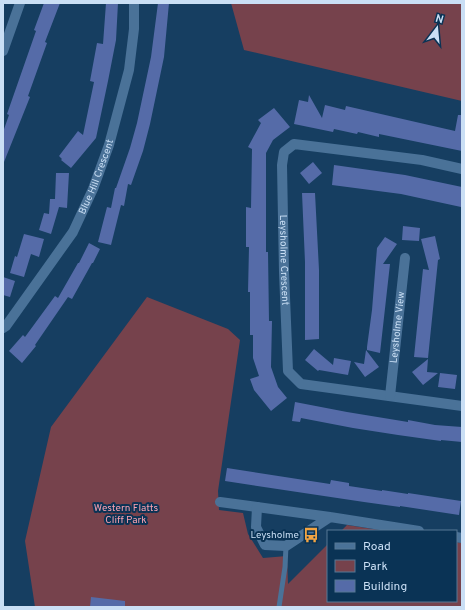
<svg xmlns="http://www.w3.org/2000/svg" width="465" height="610" font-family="Overpass,sans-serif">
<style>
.green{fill:#76424c}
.building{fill:#556ba8}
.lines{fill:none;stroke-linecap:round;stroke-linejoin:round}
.lane{stroke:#4a7298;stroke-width:5}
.street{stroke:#4a7298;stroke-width:10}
.labels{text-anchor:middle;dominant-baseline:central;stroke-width:4;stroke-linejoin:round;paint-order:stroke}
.street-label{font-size:10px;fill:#cadff5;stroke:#0a3355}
.park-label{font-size:10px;fill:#faa3b2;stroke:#0a3355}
.poi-label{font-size:10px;fill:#cadff5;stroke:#0a3355;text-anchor:end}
</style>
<rect width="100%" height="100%" fill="#163e61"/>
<path class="green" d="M231,3H462V101L244,50Z
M147,297L228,329L240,340L218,491L219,510L243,513L248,534L263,558L287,556L288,584L328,544V601H456V542L462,543V607H35L25,541L51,427Z
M347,525L386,531H341Z"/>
<path class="building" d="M44,3H60L45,42L47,43L28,96L30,97L4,162L3,161V132L9,115L7,114L36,31L34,30Z
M106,3H118L116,40L108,81L96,138L71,168L61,160L62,159L59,156L78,131L83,135L94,82L90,81L97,43L103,44Z
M158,3H169L164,57L150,124L143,151L131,185L128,184L124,206L121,205L111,245L98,242L107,207L111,208L115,188H116L130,148L137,123L151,57Z
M309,95L322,118L325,105L345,110L346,106L455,131L458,115H462V151L379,134V137L358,132L357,134L334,129L333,132L294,124L299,100L308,102Z
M274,108L290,127L273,140L266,153V252H268L269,321H272L271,367L278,387L287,398L271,411L254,390L250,379L259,376L253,358V335H250V292H248L249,247H246V207L251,208L252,149L248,147L261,123L258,120Z
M313,162L322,173L309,184L300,173Z
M334,165L405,175L462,187L461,207L401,194L332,185Z
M56,173H69L67,208L59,207L51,234L39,230L44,213L49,214L50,199H55Z
M302,193H315L319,270V339L305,340V262Z
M403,226L420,228L419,241L402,240Z
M24,234L44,239L39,257L31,254L24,277L10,273L15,256L17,257Z
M435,236L440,259L438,260L428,358L414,357L423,269L429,270L421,239Z
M385,237L397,244L383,264H390L380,353L367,350V347L372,310L377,248Z
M89,243L100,249L93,263H92L72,299L68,297L35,345L36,346L22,363L9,351L23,335L25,337L55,296L58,298L78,263H79Z
M3,277L15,281L10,297L3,295Z
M314,349L333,365L334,358L351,361L348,375L319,370L318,371L305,360Z
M366,350L379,367L365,377L354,362L364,364Z
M428,359L427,372L438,373L423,385L412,372Z
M440,373L457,375L455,389L438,387Z
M295,402L347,412L408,422V420L435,425L462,427V442L441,440V441L398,435L353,428L301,418L300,422L292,421Z
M227,468L330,484L331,480L349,483V486L382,491V490L408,494V493L461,501L459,515L400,506V507L364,502L225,481Z
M91,597L125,601V607H90Z"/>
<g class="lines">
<path class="lane" d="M279,607L285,567L286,546"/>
<g class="street">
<path d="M3,51L20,3"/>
<path id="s1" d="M462,169L422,160L294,144L284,152L282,165L284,272L288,371L301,384L462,406"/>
<path id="s2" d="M3,328L6,326L73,232L93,189L109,145L129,70L134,29V3"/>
<path id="s3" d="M390,396L405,258"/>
<path d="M220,502L257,507"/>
<path d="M330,517L286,546L265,545L256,527L257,507L330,517L419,531"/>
<path d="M456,537L462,538"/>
</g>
</g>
<defs>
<g id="bus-bare" transform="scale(1.2)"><path d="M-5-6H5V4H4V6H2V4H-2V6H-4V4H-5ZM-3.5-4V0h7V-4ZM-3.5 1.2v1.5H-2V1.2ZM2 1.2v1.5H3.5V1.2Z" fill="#f3a442" stroke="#0a3355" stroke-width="2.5" paint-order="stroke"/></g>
</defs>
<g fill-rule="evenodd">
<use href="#bus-bare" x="311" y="535"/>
</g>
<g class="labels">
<g class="street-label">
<text stroke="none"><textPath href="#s2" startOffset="179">Blue Hill Crescent</textPath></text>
<text stroke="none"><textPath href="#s1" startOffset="291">Leysholme Crescent</textPath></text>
<text stroke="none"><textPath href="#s3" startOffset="69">Leysholme View</textPath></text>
</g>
<g class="park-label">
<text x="126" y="508">Western Flatts<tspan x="126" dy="12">Cliff Park</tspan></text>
</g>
<g class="poi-label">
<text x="299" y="535">Leysholme</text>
</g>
</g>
<rect width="465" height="610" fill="none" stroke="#cadff5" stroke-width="8"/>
<rect x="327" y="530" width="130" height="72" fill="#0a3355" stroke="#577895"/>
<rect x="335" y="543" width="20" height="6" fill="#4a7298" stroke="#577895"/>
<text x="363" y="550" font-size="12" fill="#cadff5">Road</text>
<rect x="335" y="560" width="20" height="12" fill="#76424c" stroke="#577895"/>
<text x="363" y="570" font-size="12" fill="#cadff5">Park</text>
<rect x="335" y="580" width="20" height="12" fill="#556ba8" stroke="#577895"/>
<text x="363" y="590" font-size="12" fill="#cadff5">Building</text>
<g transform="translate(437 28) rotate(16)" stroke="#0a3355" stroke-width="3" paint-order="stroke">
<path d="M0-3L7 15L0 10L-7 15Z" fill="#cadff5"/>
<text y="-6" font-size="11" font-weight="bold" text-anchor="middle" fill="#cadff5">N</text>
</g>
</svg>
